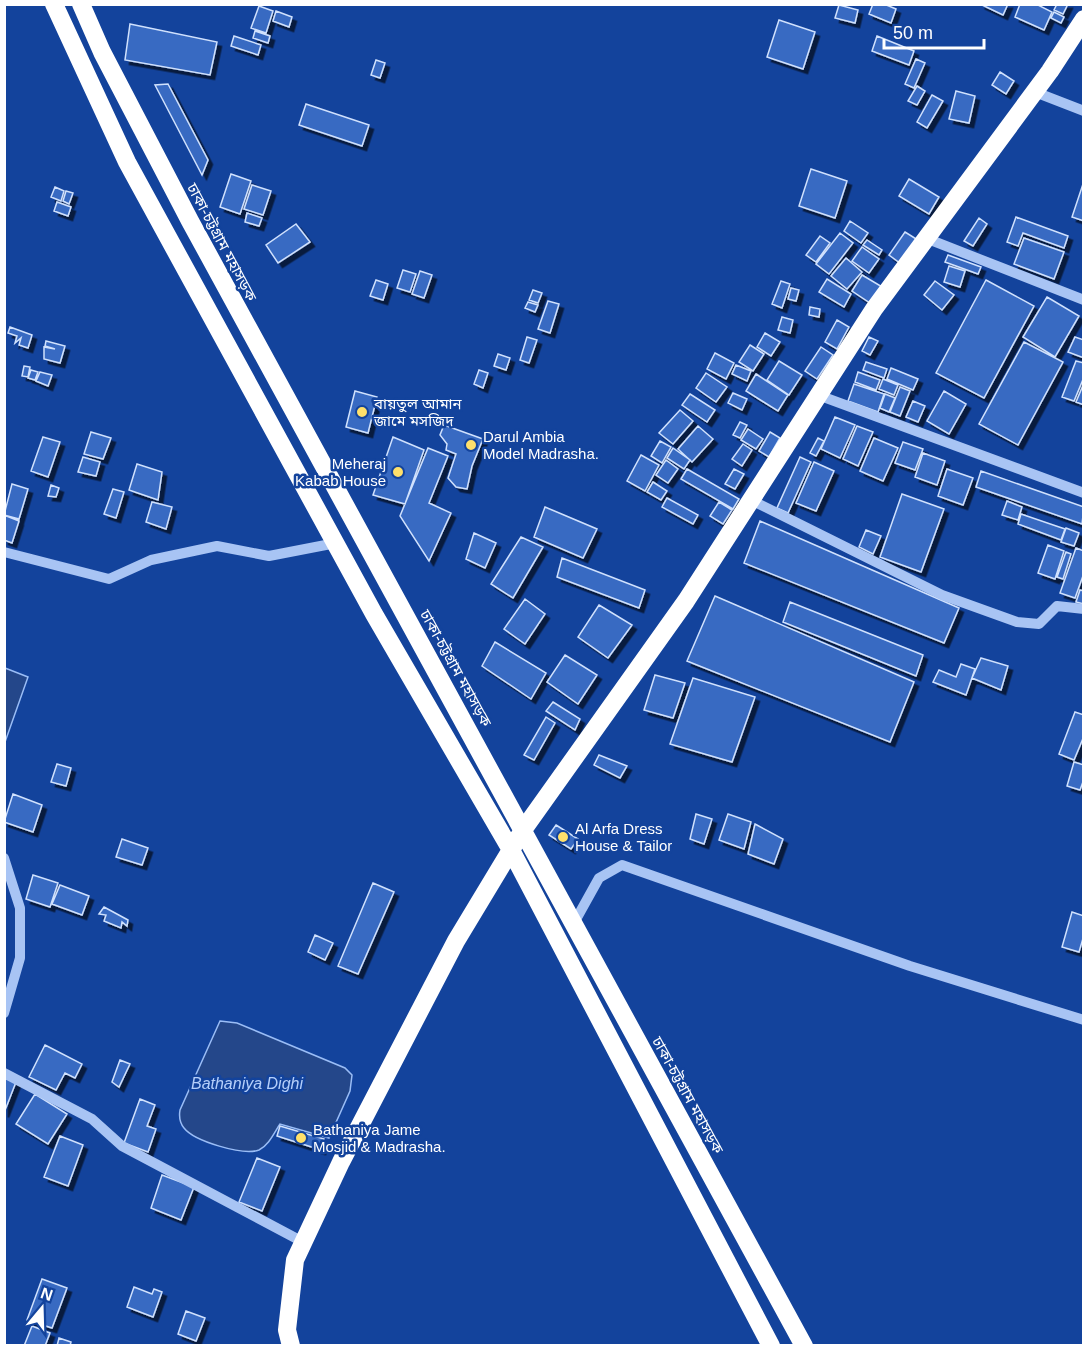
<svg xmlns="http://www.w3.org/2000/svg" width="1088" height="1350" font-family="Arial,'Noto Sans Bengali',sans-serif">
<style>
.water{fill:#24478a;stroke:#9abdf6;stroke-width:1.5}
.building{fill:#376ac2;stroke:#d0e1fd;stroke-width:1.5;filter:url(#shadow)}
.lines{fill:none;stroke-linecap:round;stroke-linejoin:round}
.minor{stroke:#a8c4f4;stroke-width:10}
.highway{stroke:#fff;stroke-width:18}
.poi-dot{fill:#ffe06b;stroke:#13439c;stroke-width:2}
.labels{text-anchor:middle;dominant-baseline:central;stroke-width:5;stroke-linejoin:round;paint-order:stroke}
.street-label{font-size:15px;fill:#fff;stroke:#13439c}
.poi-label{font-size:15px;fill:#fff;stroke:#13439c;text-anchor:start}
.water-label{font-size:16px;font-style:italic;fill:#b5cffa;stroke:#13439c}
</style>
<defs>
<filter id="shadow"><feDropShadow dx="4.5" dy="4.5" stdDeviation="0" flood-color="#0009"/></filter>
</defs>
<rect width="100%" height="100%" fill="#13439c"/>
<path class="water" d="M5,668L28,677L5,742Z
M220,1021L237,1023L345,1068L352,1075L350,1091L329,1138L280,1124C274,1133 269,1145 259,1150C243,1156 194,1141 184,1128C179,1122 179,1116 180,1110Z"/>
<path class="building" d="M873,4H884L896,9L891,23L869,14Z
M980,4H1008L1003,15Z
M1020,4H1036L1052,12L1044,30L1015,17Z
M1057,4H1068L1063,14L1054,10Z
M839,5L858,10L855,23L835,18Z
M259,6L273,11L266,33L251,28Z
M276,11L292,17L289,27L273,21Z
M1054,12L1064,17L1061,23L1051,18Z
M779,20L815,32L803,69L767,57Z
M130,24L217,42L210,75L125,60Z
M255,31L270,36L268,43L253,38Z
M234,36L261,45L258,55L231,46Z
M877,36L914,51L909,65L872,51Z
M916,59L925,63L914,88L905,84Z
M376,60L385,63L380,78L371,75Z
M1000,72L1014,81L1006,94L992,85Z
M168,84L208,160L202,175L155,85Z
M917,86L925,91L917,105L908,101Z
M956,91L975,96L969,123L949,119Z
M932,95L943,101L927,128L917,122Z
M306,104L369,125L362,146L299,125Z
M811,169L847,181L835,218L799,206Z
M231,174L251,181L240,214L220,207Z
M909,179L939,197L929,214L899,196Z
M1084,181V221L1072,217Z
M252,185L271,191L263,215L244,209Z
M55,187L64,191L61,201L51,197Z
M66,191L73,193L69,204L63,201Z
M57,202L71,207L68,216L54,211Z
M247,213L262,218L259,226L245,222Z
M1016,217L1068,236L1064,248L1023,233L1018,246L1007,242Z
M979,218L987,224L973,246L964,241Z
M850,221L868,233L861,243L844,231Z
M296,224L310,242L278,263L266,245Z
M905,232L921,242L904,266L889,255Z
M840,233L853,243L829,274L816,264Z
M820,236L830,243L816,262L806,255Z
M1024,238L1064,252L1054,279L1014,264Z
M867,240L882,250L879,255L863,245Z
M862,247L879,259L869,273L852,261Z
M948,255L981,267L978,274L945,262Z
M846,258L862,272L847,289L831,276Z
M949,266L965,271L960,287L944,282Z
M403,270L416,274L410,292L397,288Z
M420,271L432,275L424,298L412,294Z
M862,275L884,288L873,305L852,291Z
M827,279L851,294L844,307L819,292Z
M376,280L388,284L383,300L370,296Z
M986,280L1034,306L984,398L936,373Z
M781,281L790,284L782,308L772,304Z
M935,281L954,295L942,310L924,295Z
M791,288L799,290L796,301L788,299Z
M533,290L542,293L538,303L529,300Z
M1047,297L1079,316L1055,357L1023,337Z
M548,301L559,304L550,333L538,329Z
M528,302L538,305L535,312L525,308Z
M810,307L820,309L819,317L809,315Z
M782,317L793,320L790,333L778,330Z
M837,320L849,327L837,349L825,342Z
M10,327L32,335L28,348L19,345L21,338L15,343L17,336L8,333Z
M765,333L780,342L771,356L757,347Z
M527,337L537,340L529,363L520,360Z
M869,337L878,341L870,355L862,351Z
M1075,337L1084,340V358L1068,352Z
M46,341L65,346L60,363L44,359V347L55,349L45,346Z
M1024,342L1063,362L1018,445L979,424Z
M750,345L764,354L753,371L739,362Z
M821,347L833,355L817,379L805,371Z
M715,353L734,363L726,379L707,369Z
M498,354L510,358L506,370L494,366Z
M779,361L802,375L789,395L767,380Z
M1076,361L1084,363V377L1074,401L1062,397Z
M866,362L887,369L884,378L863,370Z
M736,365L751,371L747,381L732,374Z
M24,366L30,367L28,377L22,376Z
M891,368L918,379L913,390L887,379Z
M31,370L38,372L35,380L28,378Z
M479,370L488,373L483,388L474,384Z
M40,372L52,375L48,386L36,381Z
M858,372L880,380L876,390L855,382Z
M706,373L727,387L716,402L696,388Z
M756,374L788,395L778,411L746,391Z
M883,379L898,385L894,395L879,389Z
M1084,383V405L1076,402Z
M854,384L884,394L878,412L848,401Z
M900,387L910,391L900,416L890,412Z
M355,391L377,397L368,433L346,427Z
M944,391L966,404L949,434L927,421Z
M733,393L747,399L742,410L728,403Z
M690,394L715,410L707,422L682,405Z
M885,394L895,398L889,412L880,408Z
M913,401L925,406L918,422L906,417Z
M680,410L693,421L673,444L659,433Z
M835,417L855,425L840,458L821,449Z
M740,422L747,425L740,438L733,435Z
M444,425L483,439L472,466L467,489L456,487L448,478L456,454L446,450L447,444L440,435Z
M698,426L713,439L692,462L678,449Z
M857,426L873,432L858,466L843,459Z
M748,429L763,439L756,449L741,440Z
M91,432L111,438L103,459L84,454Z
M770,432L780,438L769,457L759,451Z
M43,437L60,442L48,477L31,471Z
M393,437L424,450L405,504L373,495Z
M818,438L824,441L816,456L810,453Z
M874,438L898,448L883,481L860,471Z
M660,441L671,447L662,463L651,456Z
M903,442L923,449L915,470L895,463Z
M743,444L752,450L742,466L732,459Z
M428,448L448,456L429,503L451,513L429,561L400,516Z
M673,448L690,460L684,469L667,458Z
M923,453L945,461L937,485L915,477Z
M641,455L659,465L645,491L627,481Z
M83,457L100,462L96,476L78,472Z
M800,457L811,462L788,513L777,508Z
M666,460L678,469L668,483L656,475Z
M814,462L834,471L816,511L796,503Z
M137,464L162,472L158,500L129,490Z
M687,469L739,499L733,509L681,479Z
M734,469L744,474L735,489L725,484Z
M947,469L973,478L963,505L938,496Z
M981,471L1084,507L1082,524L976,487Z
M653,482L667,491L661,500L647,492Z
M12,484L28,489L19,519L4,515Z
M51,485L59,488L56,497L48,496Z
M113,489L124,492L116,518L104,514Z
M902,494L944,509L921,572L880,557Z
M667,498L698,515L693,524L662,507Z
M1007,501L1022,507L1018,520L1002,515Z
M152,502L172,507L166,529L146,522Z
M719,502L732,510L723,524L710,516Z
M545,507L597,529L583,558L534,537Z
M1021,514L1065,529L1061,540L1018,524Z
M4,515L19,521L12,543L4,540Z
M760,521L959,608L944,643L744,563Z
M1066,528L1079,533L1074,546L1061,542Z
M866,530L881,536L873,554L859,547Z
M474,533L496,543L485,568L466,559Z
M521,537L543,547L513,598L491,584Z
M1048,545L1064,551L1055,579L1038,573Z
M1076,548L1084,551V573L1075,598L1060,593Z
M1066,552L1071,554L1063,579L1057,577Z
M562,558L645,590L639,608L557,577Z
M1080,590L1084,591V604L1076,602Z
M715,596L914,682L890,742L687,661Z
M525,599L545,614L525,644L504,629Z
M790,602L923,655L916,676L783,622Z
M599,605L632,625L608,658L578,637Z
M495,642L546,673L531,699L482,666Z
M565,655L597,675L578,704L547,682Z
M981,658L1008,666L1001,690L972,678Z
M961,664L975,669L966,695L933,682L939,670L956,677Z
M655,675L685,683L673,718L644,710Z
M693,678L755,697L732,762L670,744Z
M553,702L580,719L575,730L546,711Z
M1075,712L1084,715V736L1074,760L1059,754Z
M546,717L555,723L534,760L524,755Z
M599,755L627,766L620,778L594,765Z
M1074,762L1084,765V779L1080,790L1067,786Z
M57,764L71,768L66,786L51,782Z
M13,794L42,805L33,832L4,822Z
M696,814L712,819L704,844L690,839Z
M728,814L751,822L744,849L719,840Z
M755,824L783,839L774,864L748,854Z
M556,825L578,839L571,849L549,835Z
M122,839L148,848L142,865L116,857Z
M33,875L58,883L50,907L26,899Z
M373,883L394,892L358,974L338,966Z
M60,885L89,896L82,915L52,904Z
M104,907L128,920L127,926L122,922L121,928L104,921L106,915L99,914Z
M1072,912L1084,916V935L1079,952L1062,947Z
M315,935L333,943L325,960L308,952Z
M45,1045L82,1064L75,1078L65,1073L56,1090L29,1077Z
M120,1060L130,1064L119,1087L112,1082Z
M4,1078L16,1082L4,1113Z
M35,1094L67,1114L48,1144L16,1124Z
M140,1099L155,1105L147,1126L156,1129L148,1152L124,1143Z
M280,1126L324,1139L321,1150L277,1136Z
M60,1136L83,1145L68,1186L44,1177Z
M257,1158L280,1167L262,1211L239,1202Z
M162,1175L194,1187L181,1220L151,1208Z
M42,1279L67,1288L52,1328L27,1320Z
M134,1287L152,1294L154,1289L162,1292L153,1317L127,1307Z
M186,1311L205,1318L196,1341L178,1334Z
M32,1326L50,1333L45,1346H24Z
M59,1338L71,1342L70,1346H57Z"/>
<g class="lines">
<path class="minor" d="M1035,92L1084,111
M928,239L1084,300
M818,395L1084,493
M751,500L942,595L1017,622L1039,624L1057,606L1084,609
M4,552L109,579L151,560L217,546L269,556L336,543
M4,858L20,908V958L4,1013
M574,923L599,878L622,865L910,966L1084,1020
M4,1073L92,1119L122,1146L303,1242"/>
<path class="highway" d="M54,4L127,162L374,614L511,850L771,1346
M81,4L102,52L190,221L804,1346
M291,1346L287,1330L295,1260L341,1162L456,941L523,830L686,601L874,309L1050,71L1084,19"/>
</g>
<g class="poi-dot">
<circle cx="362" cy="412" r="6"/>
<circle cx="471" cy="445" r="6"/>
<circle cx="398" cy="472" r="6"/>
<circle cx="563" cy="837" r="6"/>
<circle cx="301" cy="1138" r="6"/>
</g>
<g class="labels">
<g class="street-label">
<text transform="translate(222 242) rotate(62)">ঢাকা-চট্টগ্রাম মহাসড়ক</text>
<text transform="translate(456 668) rotate(61)">ঢাকা-চট্টগ্রাম মহাসড়ক</text>
<text transform="translate(688 1095) rotate(61)">ঢাকা-চট্টগ্রাম মহাসড়ক</text>
</g>
<g class="poi-label">
<text x="374" y="403">বায়তুল আমান<tspan x="374" dy="17">জামে মসজিদ</tspan></text>
<text x="483" y="436">Darul Ambia<tspan x="483" dy="17">Model Madrasha.</tspan></text>
<text x="386" y="463" text-anchor="end">Meheraj<tspan x="386" dy="17">Kabab House</tspan></text>
<text x="575" y="828">Al Arfa Dress<tspan x="575" dy="17">House &amp; Tailor</tspan></text>
<text x="313" y="1129">Bathaniya Jame<tspan x="313" dy="17">Mosjid &amp; Madrasha.</tspan></text>
</g>
<g class="water-label">
<text x="247" y="1083">Bathaniya Dighi</text>
</g>
</g>
<rect width="1088" height="1350" fill="none" stroke="#ffffff" stroke-width="12"/>
<g transform="translate(42 1308) rotate(19)" stroke="#13439c" stroke-width="4.5" paint-order="stroke">
<path d="M0-4.5L10 22L0 15L-10 22Z" fill="#ffffff"/>
<text y="-9" font-size="16" font-weight="bold" text-anchor="middle" fill="#ffffff">N</text>
</g>
<path d="M884 39v9h100v-9" fill="none" stroke="#ffffff" stroke-width="3"/>
<text x="893" y="39" font-size="18" fill="#ffffff" stroke="#13439c" stroke-width="4.5" paint-order="stroke">50 m</text>
</svg>
